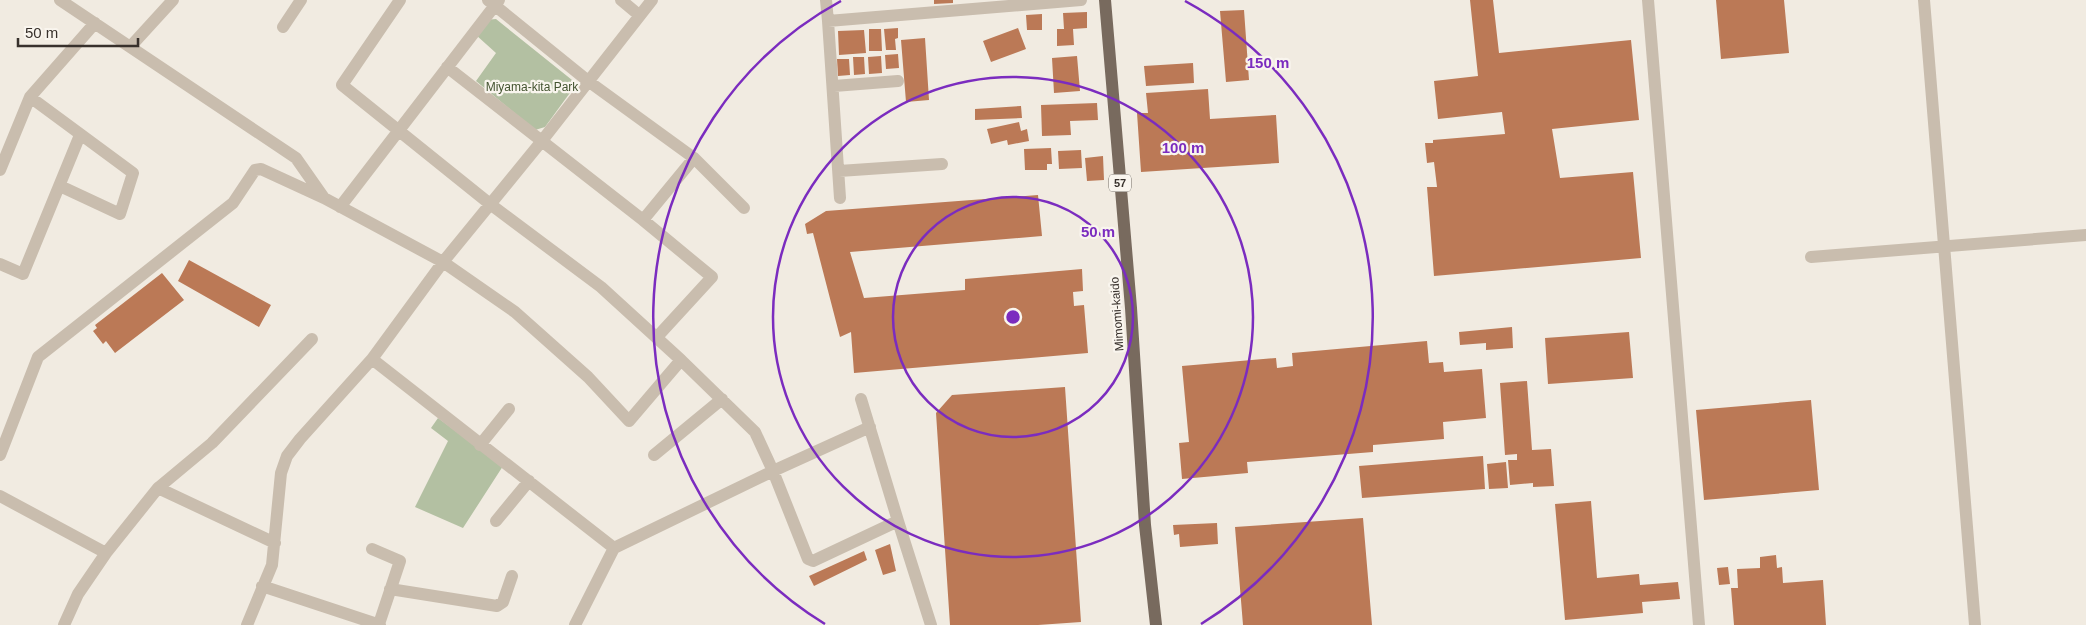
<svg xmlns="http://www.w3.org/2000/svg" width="2086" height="625" font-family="Helvetica,sans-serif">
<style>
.green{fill:#b3c0a2}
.building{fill:#bb7956}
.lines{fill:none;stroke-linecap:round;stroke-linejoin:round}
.minor{stroke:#c9bdae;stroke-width:12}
.major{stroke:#786a5e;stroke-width:12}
.ring{fill:none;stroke:#7b2cbf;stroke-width:2.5}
.labels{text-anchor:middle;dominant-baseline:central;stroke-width:4.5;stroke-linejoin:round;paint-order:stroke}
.shield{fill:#f9f5ee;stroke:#726c66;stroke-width:1}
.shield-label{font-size:11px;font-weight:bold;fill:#38312c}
.park-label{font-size:12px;fill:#445431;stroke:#f9f5ee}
.street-label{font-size:12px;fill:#38312c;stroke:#f9f5ee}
.centre{fill:#7b2cbf;stroke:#f9f5ee;stroke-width:2.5}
.ring-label{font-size:15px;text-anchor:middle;font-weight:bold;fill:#7b2cbf;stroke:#f9f5ee;stroke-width:4.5;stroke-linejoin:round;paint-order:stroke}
</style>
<rect width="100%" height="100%" fill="#f1ebe1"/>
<path class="green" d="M496,19L572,80V90L545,127L535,130L476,81L496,53L476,35L485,20Z
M438,418L503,466L463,528L415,507L448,441L431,428Z"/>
<path class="building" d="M934,0H953V3L934,4Z
M1470,0H1493L1499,53L1631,40L1639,120L1552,129L1560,178L1633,172L1641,258L1434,276L1427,187H1437L1434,162L1427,163L1425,143H1433V140L1505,134L1502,112L1438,119L1434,81L1478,76Z
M1716,0H1784L1789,53L1721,59Z
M1244,10L1249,80L1226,82L1220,11Z
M1087,12V28L1073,29L1074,45L1057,46V29H1064L1063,13Z
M1042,14V30H1027L1026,15Z
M898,28V38L895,39L896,50H886L884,29Z
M1018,28L1026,49L991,62L983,41Z
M869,29H881L882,51H869Z
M864,30L866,53L839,55L838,31Z
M925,38L929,100L906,102L901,40Z
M898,54L899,68L886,69L885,55Z
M881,56L882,73L869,74L868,57Z
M1077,56L1080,91L1054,93L1052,58Z
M853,57H864L865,74L854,75Z
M837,59H849L850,75L838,76Z
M1193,63L1194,83L1146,86L1144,66Z
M1208,89L1210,119L1276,115L1279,163L1141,172L1137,113H1148L1146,93Z
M1097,103L1098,120L1070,121L1071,135L1042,136L1041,105Z
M1021,106L1022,118L975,120V109Z
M1019,122L1021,131L1027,129L1029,141L1008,145L1007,140L991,144L987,129Z
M1051,148L1052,164H1047V170H1025L1024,149Z
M1081,150L1082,168L1059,169L1058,151Z
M1103,156L1104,180L1087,181L1085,158Z
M1038,195L1042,236L850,252L864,298L965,290V279L1082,269L1083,291L1073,292L1074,306L1084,305L1088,353L854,373L851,332L840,337L813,233L807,234L805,224L826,211Z
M189,260L271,305L259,327L178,281Z
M162,273L184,300L115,353L106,341L103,344L93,331L97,328L95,325Z
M1512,327L1513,348L1486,350V343L1460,345L1459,332Z
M1629,332L1633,378L1548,384L1545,338Z
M1427,341L1429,363L1443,362L1444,372L1482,369L1486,418L1443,422L1444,439L1373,445V452L1247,462L1248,473L1182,479L1179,443L1189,442L1182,366L1276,358L1277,368L1293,366L1292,353Z
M1527,381L1532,450L1551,449L1554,486L1533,487V483L1510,485L1508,460H1517V454L1505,455L1500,383Z
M1065,387L1081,622L1038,625H950L936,413L952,395Z
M1811,400L1819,490L1704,500L1696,410Z
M1483,456L1485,489L1362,498L1359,466Z
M1506,462L1508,488L1489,489L1487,464Z
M1591,501L1597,578L1639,574L1640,585L1678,582L1680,599L1642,602L1643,613L1565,620L1555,504Z
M1363,518L1372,625H1243L1235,527Z
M1217,523L1218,544L1180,547L1179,534L1174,535L1173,525Z
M890,544L896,571L883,575L875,550Z
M864,551L867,560L814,586L809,576Z
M1776,555L1777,568L1782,567L1783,583L1823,580L1826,625H1734L1731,588H1738L1737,569L1760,568V557Z
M1728,567L1730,584L1719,585L1717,568Z"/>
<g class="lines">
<path class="minor" d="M60,0L296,158L324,198
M400,0L342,85L490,204L601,287L681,360L755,432L773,471L808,559L813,561L898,521L931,625
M488,0L588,81L694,158L744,208
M621,0L639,15
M826,0L828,21L1081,0
M1648,0L1699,625
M1924,0L1975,625
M828,21L840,198
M283,27L301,0
M131,46L173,0
M447,67L643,220L712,277L657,337
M834,86L898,81
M30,97L133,173L120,214L60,186
M0,170L30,97L95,23
M839,171L942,164
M340,207L499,0
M643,220L694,158
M1811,257L2086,235
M0,264L23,274L80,135
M372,359L614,548
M861,399L898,521
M480,445L509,409
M0,455L38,357L233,203L255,170L261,169L324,198L443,262L515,312L588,377L629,421L681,360
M654,455L722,399
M158,488L212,443L312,339
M0,496L106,553
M496,521L529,481
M372,549L400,561L379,624
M262,586L380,625
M390,589L497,606L503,602L512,576
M64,625L78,594L106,553L158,488L275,543
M247,625L272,565L281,473L287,456L300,439L372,359L443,262L541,142L652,0
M575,625L614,548L773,471L870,427"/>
<path class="major" d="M1105,0L1131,308L1145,525L1156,625"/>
</g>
<g class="ring">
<circle cx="1013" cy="317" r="120"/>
<circle cx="1013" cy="317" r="240"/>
<path d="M825 624A360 360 0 0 1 841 1M1185 1A360 360 0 0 1 1201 624"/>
</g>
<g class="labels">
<rect class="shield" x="1109" y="174.5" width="22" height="17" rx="4"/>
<g class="shield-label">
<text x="1120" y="183">57</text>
</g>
<g class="park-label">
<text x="532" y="87">Miyama-kita Park</text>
</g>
<g class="street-label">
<text transform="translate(1117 314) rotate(-94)">Mimomi-kaido</text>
</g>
</g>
<circle cx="1013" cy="317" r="8" class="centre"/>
<g class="ring-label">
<text x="1268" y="68">150 m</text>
<text x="1183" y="153">100 m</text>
<text x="1098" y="237">50 m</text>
</g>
<path d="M18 38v8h120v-8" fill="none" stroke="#38312c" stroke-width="2.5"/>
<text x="25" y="38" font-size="15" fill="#38312c" stroke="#f9f5ee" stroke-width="4" paint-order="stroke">50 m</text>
</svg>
